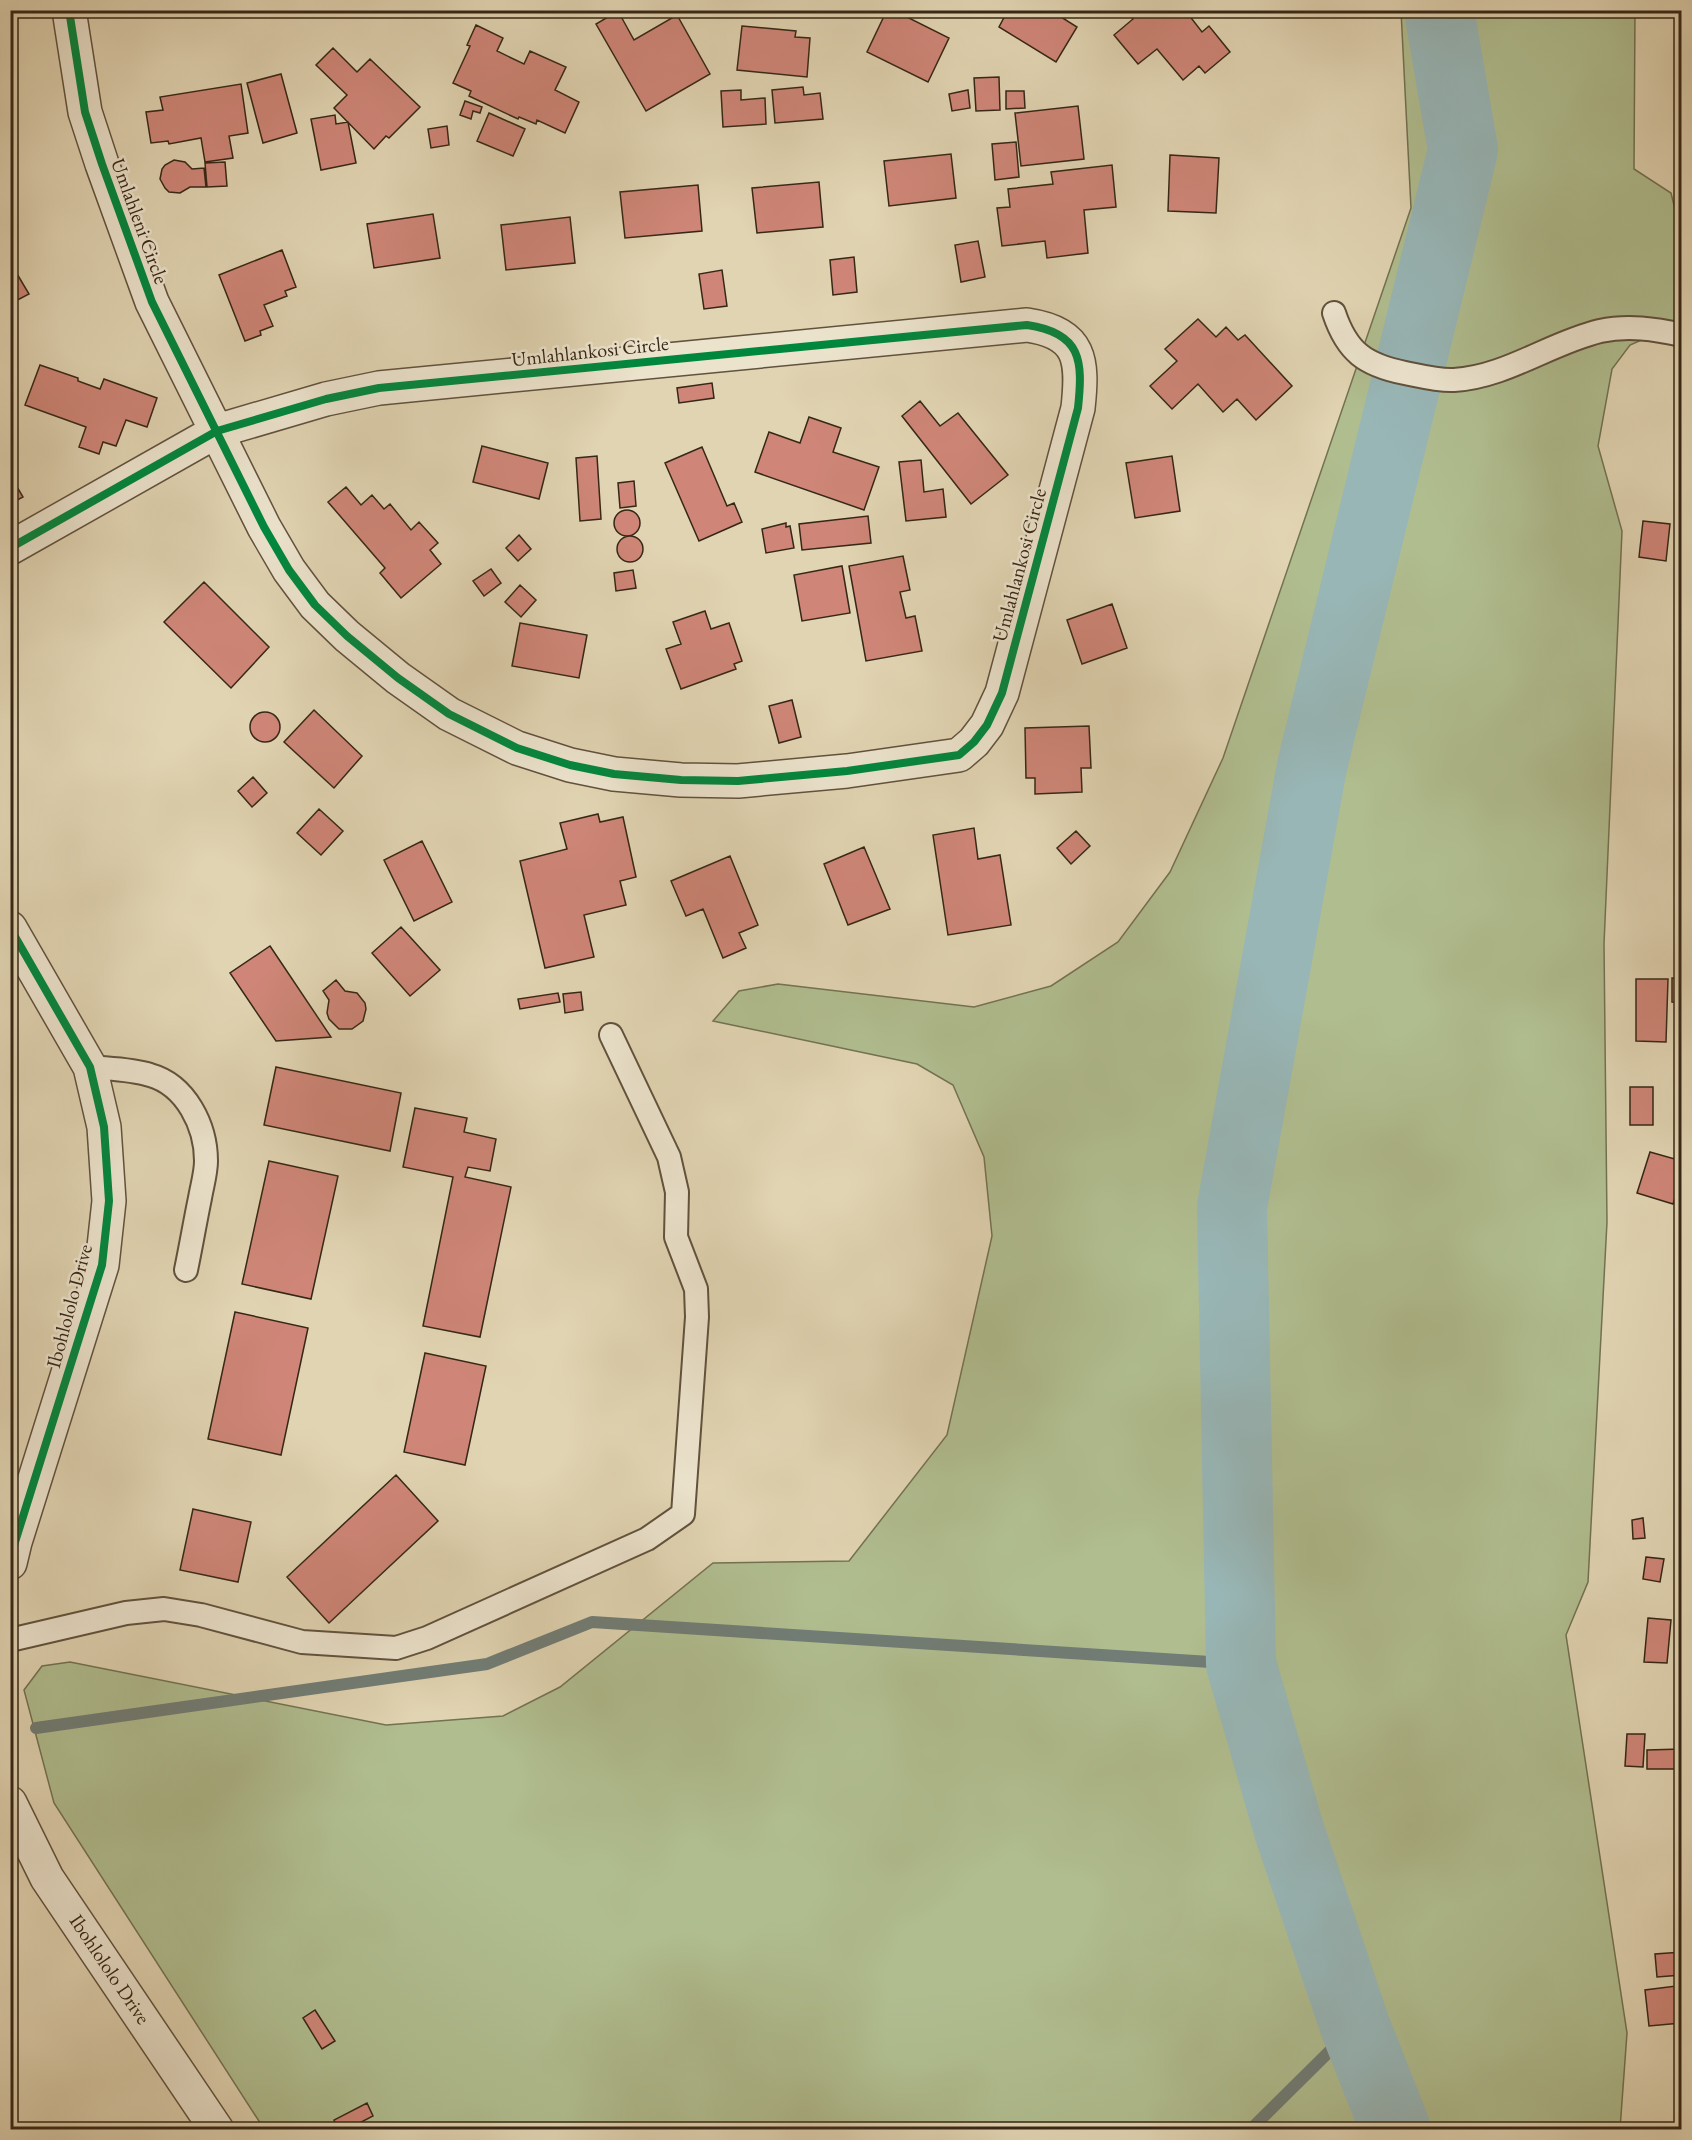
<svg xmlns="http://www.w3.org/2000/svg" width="1692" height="2140" font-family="'EB Garamond',serif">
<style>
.green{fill:#b0bd8f;stroke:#737252;stroke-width:1.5}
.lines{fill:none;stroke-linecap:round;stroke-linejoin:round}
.stream{stroke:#717d76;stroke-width:12}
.river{stroke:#98b6b6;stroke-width:70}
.building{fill:#cf8678;stroke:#362716;stroke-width:1.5}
.service-casing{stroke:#61523d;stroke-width:26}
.minor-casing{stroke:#61523d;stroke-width:36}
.service{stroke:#ece3cd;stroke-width:22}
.minor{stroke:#ece3cd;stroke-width:33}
.cycleway-casing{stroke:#ece3cd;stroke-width:11}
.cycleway{stroke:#00873e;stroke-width:8}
.labels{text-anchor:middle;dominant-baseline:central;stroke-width:5;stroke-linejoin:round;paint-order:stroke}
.street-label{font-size:20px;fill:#362716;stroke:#ece3cd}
</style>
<rect width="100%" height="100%" fill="#e1d4b2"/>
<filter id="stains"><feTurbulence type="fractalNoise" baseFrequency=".00333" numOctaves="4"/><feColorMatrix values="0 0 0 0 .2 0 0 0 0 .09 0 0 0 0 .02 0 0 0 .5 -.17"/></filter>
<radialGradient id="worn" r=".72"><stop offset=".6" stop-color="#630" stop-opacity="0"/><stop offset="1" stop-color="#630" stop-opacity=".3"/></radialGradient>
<path class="green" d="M1401,11H1635L1634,169L1671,193L1681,233L1682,322L1630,345L1612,369L1598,446L1622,531L1604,944L1607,1222L1588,1582L1566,1635L1627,2033L1620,2129H264L54,1803L24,1690L42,1666L70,1662L386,1725L503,1716L560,1687L713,1563L849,1561L947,1435L992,1236L984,1157L953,1085L917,1064L713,1021L739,991L778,984L974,1007L1051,986L1118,942L1170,872L1223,758L1411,208Z"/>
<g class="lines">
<path class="stream" d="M36,1728L487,1664L592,1622L1241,1664
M1250,2130L1355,2026"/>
<path class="river" d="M1396,2130L1355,2026L1289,1830L1241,1664L1232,1207L1312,766L1463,150L1439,10"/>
</g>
<path class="building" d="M887,10H893L949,38L928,82L867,52Z
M1008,10H1050L1077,27L1056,62L999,27Z
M1126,10H1185L1202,32L1209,26L1230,52L1205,73L1199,66L1183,80L1157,49L1138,64L1114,35L1133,19Z
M618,11L634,40L677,15L710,74L646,111L596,24Z
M476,25L503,38L497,51L524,64L530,51L566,67L555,90L579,102L565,133L537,120L536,124L519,117L518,119L469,96L471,91L453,83L470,46L467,45Z
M742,26L796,31L795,37L810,38L807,77L737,70Z
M333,48L357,72L370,59L420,107L389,138L386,136L374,149L334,108L347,95L316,65Z
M281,74L297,133L263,143L247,83Z
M999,77L1000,110L976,111L974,78Z
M241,84L248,133L229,136L233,158L205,162L201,138L169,144L168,141L151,143L146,112L163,110L160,97Z
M803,87L804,95L820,93L823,119L775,123L772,90Z
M741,90V100L765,98L766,124L723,127L721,91Z
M968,90L970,108L952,111L949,94Z
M1006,91H1024L1025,108L1006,109Z
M465,101L482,107L480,113L473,111L471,119L460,115Z
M1078,106L1084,159L1021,166L1015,113Z
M489,113L525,129L513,156L477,141Z
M335,115L336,124L348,122L356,163L321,170L311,119Z
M447,126L449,145L431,148L428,129Z
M1016,142L1019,177L995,180L992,144Z
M951,154L956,198L889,206L884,161Z
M1170,155L1219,158L1216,213L1168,211Z
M174,160L185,162L192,169L204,168L206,187H190L180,193L169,192L165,188L160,179L162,169L165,165Z
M225,162L227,186L207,187L205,163Z
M1112,165L1116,207L1084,210L1088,253L1047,258L1045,241L1002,246L997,208L1010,207L1008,189L1053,184L1051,172Z
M819,182L823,227L757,233L752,188Z
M698,185L702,231L625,238L620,192Z
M433,214L440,258L374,268L367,224Z
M570,217L575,263L506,270L501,225Z
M978,241L985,277L961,282L955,245Z
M282,250L296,287L285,291L287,296L264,305L273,326L260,331L261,335L245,341L219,275Z
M854,257L857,292L833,295L830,260Z
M10,262L29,294L10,304Z
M722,270L727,306L704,309L699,274Z
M1198,319L1216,337L1226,327L1238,340L1245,335L1292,386L1256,420L1237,399L1223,412L1198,384L1172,409L1150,386L1177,361L1165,349Z
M40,365L78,378V381L100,389L104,379L157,398L147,427L126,420L116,446L103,442L99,454L79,447L86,427L25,405Z
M712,383L714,398L679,403L677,388Z
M920,401L940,426L958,413L1008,475L971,504L902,416Z
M809,417L841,428L833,452L879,467L864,510L755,472L769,432L800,443Z
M482,446L548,463L539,499L473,482Z
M702,447L727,506L734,503L742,522L699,541L665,463Z
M597,456L601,519L580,521L576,458Z
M1172,456L1180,511L1135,518L1126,463Z
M921,460L924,492L943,489L946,517L906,521L899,462Z
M10,475L23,497L10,504Z
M634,481L636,506L620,508L618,483Z
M346,487L361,505L372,495L384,509L390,504L411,530L419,522L438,543L430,550L441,564L401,598L380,573L385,568L328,502Z
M614 523a13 13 0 1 1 26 0a13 13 0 1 1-26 0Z
M868,516L871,543L802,550L799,524Z
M1643,521L1670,524L1666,561L1639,557Z
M786,523V527L790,526L794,548L766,553L762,529Z
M519,535L531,549L518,561L506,548Z
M617 549a13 13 0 1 1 26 0a13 13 0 1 1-26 0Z
M903,556L910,590L900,592L906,618L915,616L922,651L866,661L849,566Z
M842,566L850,613L802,621L794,575Z
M491,569L501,583L484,596L473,581Z
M633,570L636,588L616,591L614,573Z
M204,582L269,647L231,688L164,622Z
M520,585L536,600L521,617L505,602Z
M1112,604L1127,648L1082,664L1067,620Z
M705,611L711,629L729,623L742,661L734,664L736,669L681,689L666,649L681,644L673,622Z
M520,623L587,635L579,678L512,666Z
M792,700L801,737L779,743L769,706Z
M314,710L362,756L334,788L284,742Z
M250 727a15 15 0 1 1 30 0a15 15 0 1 1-30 0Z
M1089,726L1091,768H1081L1082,792L1035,794V778H1026L1025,728Z
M253,777L267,793L252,807L238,791Z
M319,809L343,831L321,855L297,833Z
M598,814L600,822L623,817L636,877L620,881L626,905L584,915L594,957L545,968L520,861L567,849L560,823Z
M974,828L978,859L1000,855L1011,925L948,935L933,835Z
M1076,831L1090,846L1071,864L1057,848Z
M422,841L452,902L414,921L384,860Z
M864,847L890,909L848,925L824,864Z
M730,856L758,925L739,933L746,948L723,958L703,909L686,916L671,881Z
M401,927L440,970L410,996L372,953Z
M270,946L331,1037L276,1041L230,973Z
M1672,978L1682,979V1003L1672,1002Z
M1636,979H1668L1666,1042L1636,1041Z
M336,980L345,991L357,993L365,1003L366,1009L363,1021L352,1029H339L329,1019L327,1013L329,1000L323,991Z
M581,992L583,1010L565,1013L563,994Z
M558,993L560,1002L520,1009L518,999Z
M276,1067L401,1093L390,1151L264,1125Z
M1630,1087H1653V1125H1630Z
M415,1108L467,1118L464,1132L496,1139L490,1171L468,1167L465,1177L511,1187L480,1337L423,1326L453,1177L403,1167Z
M1650,1152L1682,1161V1176L1673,1204L1637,1193Z
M269,1161L338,1176L311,1299L242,1284Z
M235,1312L308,1328L281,1455L208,1439Z
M425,1353L486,1366L465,1465L404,1452Z
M396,1475L438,1521L329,1623L287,1577Z
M1680,1508L1682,1509V1527L1675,1525Z
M193,1509L251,1522L238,1582L180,1570Z
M1643,1518L1645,1538L1633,1539L1632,1520Z
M1646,1557L1664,1559L1660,1582L1643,1579Z
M1648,1618L1671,1620L1667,1663L1644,1662Z
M1627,1734H1645L1643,1767L1625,1766Z
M1682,1749V1769H1647V1750Z
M1682,1916V1943H1681L1675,1918Z
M1682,1952V1975L1657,1977L1655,1954Z
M1676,1986L1681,2023L1649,2026L1645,1990Z
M315,2010L335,2041L322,2049L303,2018Z
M367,2103L373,2116L346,2130H338L334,2120Z"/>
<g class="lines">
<g class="service-casing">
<path id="service" d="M1334,313C1347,352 1365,365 1405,373C1420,376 1439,381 1454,380C1506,377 1550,343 1600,331C1628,325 1655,329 1682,335
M90,1067C110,1069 131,1069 150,1075C186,1085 206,1126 206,1161C206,1173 202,1186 200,1198C195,1222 191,1246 186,1270
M10,1640L126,1613L164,1609L201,1615L302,1642L396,1648L427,1638L647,1539L683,1514L697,1317L696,1289L676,1237L677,1192L669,1157L611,1035"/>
</g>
<g class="minor-casing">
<path id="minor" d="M10,548L217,431L326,399L379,388L1027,325C1082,333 1083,361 1078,408L1002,693L987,725L974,742L959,755L847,771L738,781L681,780L614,774L570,765L517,748L449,714L398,678L347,636L315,605L289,570L264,527L152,302L102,164L85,112L69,10
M10,928L90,1067L104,1127L109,1201L102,1265L15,1542L10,1563
M10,1803L47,1878L217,2130"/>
</g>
<use href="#service" class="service"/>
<use href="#minor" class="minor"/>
<g class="cycleway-casing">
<path id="cycleway" d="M10,548L217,431L326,399L379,388L1027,325C1082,333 1083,361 1078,408L1002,693L987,725L974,742L959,755L847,771L738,781L681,780L614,774L570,765L517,748L449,714L398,678L347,636L315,605L289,570L264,527L152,302L102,164L85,112L69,10
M10,928L90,1067L104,1127L109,1201L102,1265L15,1542L10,1563"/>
</g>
<use href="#cycleway" class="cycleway"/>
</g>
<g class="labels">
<g class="street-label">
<text transform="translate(140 221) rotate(70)">Umlahleni Circle</text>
<text transform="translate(590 351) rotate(-6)">Umlahlankosi Circle</text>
<text transform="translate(1019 565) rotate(-75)">Umlahlankosi Circle</text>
<text transform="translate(69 1306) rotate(-75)">Ibohlololo Drive</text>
<text transform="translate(110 1969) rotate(56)">Ibohlololo Drive</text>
</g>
</g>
<rect width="1692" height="2140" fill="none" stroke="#e1d4b2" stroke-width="36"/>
<rect x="12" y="12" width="1668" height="2116" fill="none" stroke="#362716" stroke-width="3"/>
<rect x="18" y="18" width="1656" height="2104" fill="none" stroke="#362716" stroke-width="1.5"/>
<rect width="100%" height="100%" filter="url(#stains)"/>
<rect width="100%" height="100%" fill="url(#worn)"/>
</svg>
